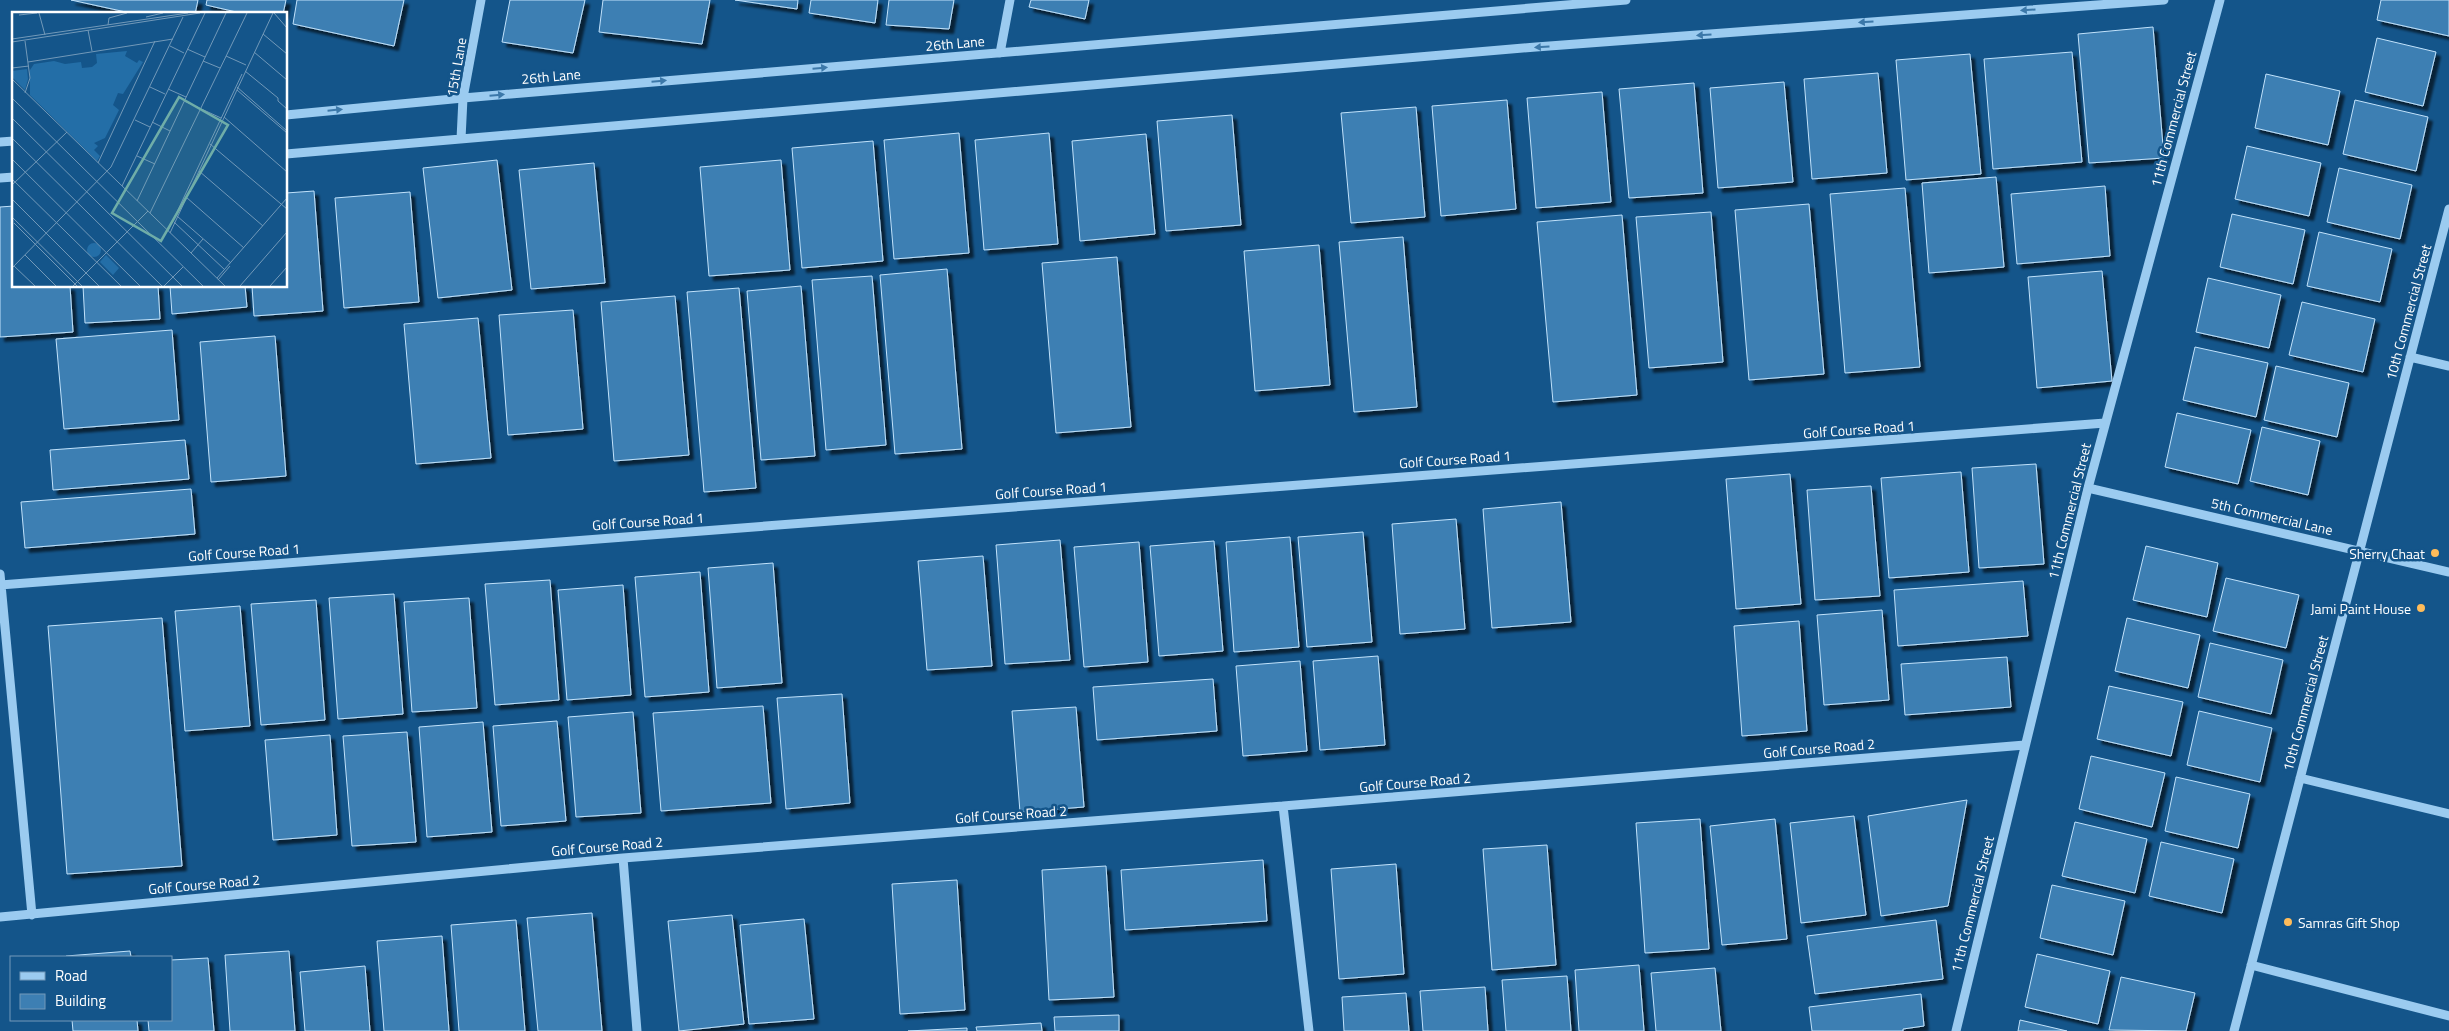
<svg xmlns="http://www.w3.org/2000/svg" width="2449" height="1031" font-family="'Titillium Web',sans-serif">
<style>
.building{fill:#3d7fb3;stroke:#c1e2fb;filter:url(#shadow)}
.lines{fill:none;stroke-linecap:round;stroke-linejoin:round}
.minor{stroke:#9bcbf0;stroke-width:9}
.oneway{fill:#3c78a9}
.poi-dot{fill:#ffbc5a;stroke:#14558a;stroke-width:2}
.labels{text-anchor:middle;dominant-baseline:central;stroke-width:5;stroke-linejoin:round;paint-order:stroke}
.street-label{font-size:14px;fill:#fff;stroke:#14558a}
.poi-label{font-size:14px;fill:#fff;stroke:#14558a;text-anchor:end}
.inset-road{fill:none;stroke:#7299b9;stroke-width:1}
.view{fill:#6fada8;fill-opacity:0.15;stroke:#6fada8;stroke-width:2.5}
.inset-edge{fill:none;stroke:#fff;stroke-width:2.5}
</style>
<defs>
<filter id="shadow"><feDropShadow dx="4.5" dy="4.5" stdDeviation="1" flood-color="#0009"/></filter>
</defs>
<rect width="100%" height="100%" fill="#14558a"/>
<path class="building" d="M71,0H198L195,14H135Z
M207,0H286L283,14H245L206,5Z
M297,0H404L394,46L293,24Z
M510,0H585L573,53L502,42Z
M603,0H710L702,44L599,32Z
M735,0H798L797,9Z
M811,0H878L875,23L809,13Z
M889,0H954L949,29L886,25Z
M1031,0H1089L1085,19L1029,7Z
M2381,0H2449V36L2377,20Z
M2153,27L2164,158L2089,163L2078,34Z
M2377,38L2436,52L2423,106L2365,92Z
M2072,52L2082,162L1993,169L1984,59Z
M1970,54L1981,174L1906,180L1896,60Z
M1878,73L1887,173L1812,179L1804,79Z
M2266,74L2340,91L2328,145L2255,128Z
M1784,82L1793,182L1718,188L1710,88Z
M1694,83L1703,193L1629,198L1619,89Z
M1602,92L1611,202L1536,208L1527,98Z
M1507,100L1516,209L1441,216L1432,106Z
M2355,100L2428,117L2416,171L2343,154Z
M1416,107L1425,217L1351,223L1341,113Z
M1232,115L1241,225L1166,231L1157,121Z
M959,133L969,253L894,259L884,140Z
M1049,133L1058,244L984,250L975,140Z
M1146,134L1155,234L1080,241L1072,141Z
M873,141L883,261L802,268L792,148Z
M2247,146L2321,163L2309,216L2235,199Z
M497,160L512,290L438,298L423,168Z
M781,160L790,270L709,276L700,167Z
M594,163L605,283L531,289L519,170Z
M2339,168L2412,185L2400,239L2327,222Z
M1996,177L2004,267L1929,273L1922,183Z
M2105,186L2110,256L2017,264L2011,194Z
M1905,188L1920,367L1845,373L1830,194Z
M314,191L323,311L254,316L252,286H286V193Z
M410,192L419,302L344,308L335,198Z
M1809,204L1824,374L1749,380L1735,210Z
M14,206V286H70L73,332L0,337V207Z
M1711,212L1723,362L1649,368L1636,217Z
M2232,214L2305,230L2293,284L2220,267Z
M1622,215L1637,395L1553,402L1537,222Z
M2319,232L2392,249L2380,302L2307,286Z
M1403,237L1417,407L1354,412L1339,242Z
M1319,245L1330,385L1255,391L1244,251Z
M1117,257L1131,427L1056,433L1042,263Z
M947,269L962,449L895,454L880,275Z
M2102,271L2112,381L2037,388L2028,277Z
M872,276L886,445L826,450L812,280Z
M2208,278L2281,295L2269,348L2196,332Z
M83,286H158L160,319L85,323Z
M170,286H245L247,307L172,314Z
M801,286L815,456L761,460L747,291Z
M739,288L756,488L704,492L687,292Z
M675,296L689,455L614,461L601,302Z
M2302,302L2375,319L2363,372L2289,355Z
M573,310L583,429L508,435L499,315Z
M478,318L491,458L416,464L404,324Z
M172,330L179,420L64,429L56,339Z
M275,336L286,476L211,482L200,342Z
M2195,347L2268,363L2256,417L2183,400Z
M2276,366L2349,383L2337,437L2264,420Z
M2177,413L2251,430L2238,484L2165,467Z
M2262,427L2320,441L2308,495L2250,481Z
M185,440L189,479L53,490L50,450Z
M2036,464L2044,564L1979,568L1972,468Z
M1961,472L1969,572L1889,578L1881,478Z
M1790,474L1801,604L1736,609L1726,479Z
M1871,486L1880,596L1815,600L1807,490Z
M191,489L195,534L25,548L21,502Z
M1561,502L1571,622L1492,628L1483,509Z
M1456,519L1465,629L1400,634L1392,524Z
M1363,532L1372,642L1307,647L1298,537Z
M1290,537L1299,647L1234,652L1226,542Z
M1060,540L1070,660L1005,664L996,545Z
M1214,541L1223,651L1159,656L1150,546Z
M1139,542L1148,662L1084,667L1074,547Z
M2146,546L2218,563L2207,617L2133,600Z
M983,556L992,666L927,670L918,561Z
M773,563L782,683L717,688L708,568Z
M700,572L709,692L645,697L635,577Z
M2226,578L2299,595L2286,648L2213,631Z
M550,580L559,700L495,705L485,584Z
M2023,581L2028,636L1898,646L1894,590Z
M623,585L631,695L567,700L558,590Z
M394,594L403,714L338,719L329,598Z
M469,598L477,708L412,712L404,602Z
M316,600L325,720L261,725L251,604Z
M240,606L250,726L185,731L175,611Z
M1882,610L1889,700L1824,705L1817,615Z
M162,618L182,866L67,874L48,626Z
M2127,618L2200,635L2188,688L2115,671Z
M1799,621L1807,731L1742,736L1734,626Z
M2210,643L2283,660L2271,714L2198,697Z
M1378,656L1385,745L1320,750L1313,661Z
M2007,657L2011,707L1905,715L1901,664Z
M1300,661L1307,751L1243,756L1236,666Z
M1213,679L1217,731L1097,740L1093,687Z
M2109,686L2183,702L2171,756L2097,739Z
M842,694L850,803L786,809L777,698Z
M763,706L771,803L661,811L653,713Z
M1076,707L1084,807L1020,812L1012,711Z
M2199,711L2272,728L2260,782L2187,765Z
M633,712L641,813L576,817L568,717Z
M557,721L566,821L501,826L493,726Z
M483,722L492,832L427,837L419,727Z
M407,732L416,842L352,846L343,736Z
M330,735L337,835L273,840L265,740Z
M2091,756L2165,773L2152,827L2079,809Z
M2176,777L2250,794L2238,848L2165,831Z
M1967,800L1948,906L1881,916L1868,816Z
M1854,816L1866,915L1801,923L1790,823Z
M1700,819L1709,949L1645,953L1636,823Z
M1775,819L1787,939L1722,945L1710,826Z
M2075,822L2147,839L2135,893L2062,876Z
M2161,842L2234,859L2222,913L2149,896Z
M1547,845L1556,965L1492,970L1483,849Z
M1263,860L1267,921L1125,930L1121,870Z
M1396,864L1404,974L1339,979L1331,869Z
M1106,866L1114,997L1049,1000L1042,870Z
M957,880L965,1010L900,1014L892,884Z
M2052,885L2125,901L2113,955L2040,938Z
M592,913L602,1031H538L527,918Z
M732,915L744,1024L679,1031L668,921Z
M804,919L814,1019L749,1024L740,925Z
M516,920L525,1031H459L451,925Z
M1936,920L1943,979L1815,994L1807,936Z
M442,936L449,1031H384L377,941Z
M130,951L131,957H66V956Z
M289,951L295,1031H230L225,955Z
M2037,954L2110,971L2098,1024L2025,1007Z
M208,958L214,1031H149L148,1020H171V960Z
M1639,965L1644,1031H1579L1575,970Z
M365,966L370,1031H305L300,972Z
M1715,968L1721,1031H1656L1651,973Z
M1567,976L1571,1031H1506L1502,980Z
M2121,977L2195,993L2186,1031L2109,1030Z
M1485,987L1488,1031H1423L1420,991Z
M1406,993L1409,1031H1344L1342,997Z
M1921,994L1924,1026L1903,1029V1031H1812L1809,1007Z
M1119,1015V1031H1055L1054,1017Z
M72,1020H137L138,1031H73Z
M2020,1020L2067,1031H2018Z
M1041,1023L1042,1031H977L976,1027Z
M967,1028V1031H908Z"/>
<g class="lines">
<path class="minor" d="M1000,53L1010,0
M286,115L463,98L1626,0
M461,139L463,98L481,0
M0,142L14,141
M286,154L1536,47L2164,0
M0,178L14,177
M2410,357L2449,366
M2088,488L2449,572
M0,574L32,915
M0,585L2105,423
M2300,778L2449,814
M1283,806L1309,1031
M623,858L637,1031
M0,917L623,858L1283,806L2025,745
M2251,965L2449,1016
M1956,1031L2088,488L2220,0
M2234,1031L2449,209"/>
</g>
<defs><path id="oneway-solid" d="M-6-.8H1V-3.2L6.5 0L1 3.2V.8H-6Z" transform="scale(1.25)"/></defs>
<g class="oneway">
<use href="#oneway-solid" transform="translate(2028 10) rotate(176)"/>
<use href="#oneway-solid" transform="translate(1866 22) rotate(176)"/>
<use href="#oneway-solid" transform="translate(1704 35) rotate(176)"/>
<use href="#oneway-solid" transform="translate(1542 47) rotate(176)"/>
<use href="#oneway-solid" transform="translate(820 68) rotate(-5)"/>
<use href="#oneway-solid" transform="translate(659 81) rotate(-5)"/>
<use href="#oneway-solid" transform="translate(497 95) rotate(-5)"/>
<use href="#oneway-solid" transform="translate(335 110) rotate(-6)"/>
</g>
<g class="poi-dot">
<circle cx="2435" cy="553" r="5"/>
<circle cx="2421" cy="608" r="5"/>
<circle cx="2288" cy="922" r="5"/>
</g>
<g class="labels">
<g class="street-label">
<text transform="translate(955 43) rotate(-5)">26th Lane</text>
<text transform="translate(456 67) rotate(-80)">15th Lane</text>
<text transform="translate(551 76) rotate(-5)">26th Lane</text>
<text transform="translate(2173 119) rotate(-75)">11th Commercial Street</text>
<text transform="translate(2408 312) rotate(-75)">10th Commercial Street</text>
<text transform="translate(1859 429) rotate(-4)">Golf Course Road 1</text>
<text transform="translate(1455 459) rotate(-4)">Golf Course Road 1</text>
<text transform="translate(1051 490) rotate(-4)">Golf Course Road 1</text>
<text transform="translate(2069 511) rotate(-76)">11th Commercial Street</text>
<text transform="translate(2272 516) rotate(13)">5th Commercial Lane</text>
<text transform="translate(648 521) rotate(-4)">Golf Course Road 1</text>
<text transform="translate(244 552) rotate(-4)">Golf Course Road 1</text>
<text transform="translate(2305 703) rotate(-75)">10th Commercial Street</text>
<text transform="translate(1819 748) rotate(-5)">Golf Course Road 2</text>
<text transform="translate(1415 782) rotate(-5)">Golf Course Road 2</text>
<text transform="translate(1011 814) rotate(-4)">Golf Course Road 2</text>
<text transform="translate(607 846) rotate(-5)">Golf Course Road 2</text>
<text transform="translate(204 884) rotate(-5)">Golf Course Road 2</text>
<text transform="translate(1972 904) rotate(-76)">11th Commercial Street</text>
</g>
<g class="poi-label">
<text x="2425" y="553">Sherry Chaat</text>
<text x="2411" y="608">Jami Paint House</text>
<text x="2298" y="922" text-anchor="start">Samras Gift Shop</text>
</g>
</g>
<g transform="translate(12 12)">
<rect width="275" height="275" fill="#14558a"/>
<path d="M115,39L113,44L125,51L127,48L131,50L111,82L106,81L101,93L107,98L93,126L82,131L86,134L82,138L88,144L85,149L18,83V58L22,52L42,49L53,52L69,50L70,56L80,55L85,51L84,42ZM15,57L16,67L13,78L0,65V59ZM75 238a7 7 0 1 1 14 0a7 7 0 1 1-14 0ZM94,243L107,256L101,263L88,250Z" fill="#236ea7"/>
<path class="inset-road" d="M27,1L33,23M262,1L275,16M7,3L25,1M134,5L151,1M96,13L97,6L115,1M76,18L80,39M251,22L275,42M0,27L176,1M13,29L18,66L13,81M0,30L188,1M158,34L172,41M175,37L193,45M242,40L275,68M214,44L234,53M191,49L208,56M16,50L161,27M0,56L17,54M233,59L266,86V89L275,97M0,67L213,274M138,75L153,82M225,75L275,119M156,77L174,85M225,78L275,121M0,86L191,274M172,89L209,106M212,105L275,160M0,106L170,274M123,108L138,115M140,110L158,119M0,126L150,274M198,132L275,197M125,144L143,152M0,147L128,274M86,151L143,29M187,159L251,214M0,167L109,274M0,173L55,120M110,174L193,1M174,185L232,236M0,187L87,274M125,189L214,1M138,201L235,1M165,204L219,251M0,205L70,274M162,210L213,258M2,211L65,274M156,219L230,62M158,221L261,1M179,241L191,227M13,243L44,274M2,254L23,274M0,256L99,155L171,5M205,266L275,186M206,268L218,254M61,274L136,199M152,274L171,255M228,274L275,220M258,274L275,255"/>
<path class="view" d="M167,85L216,113L149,229L100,201Z"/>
<rect width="275" height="275" class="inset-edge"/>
</g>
<rect x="10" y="956" width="162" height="65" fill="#14558a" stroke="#7299b9"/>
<rect x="20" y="972" width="25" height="8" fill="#9bcbf0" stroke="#7299b9"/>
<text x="55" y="981" font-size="15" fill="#ffffff">Road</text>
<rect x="20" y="994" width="25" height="15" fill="#3d7fb3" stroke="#7299b9"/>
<text x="55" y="1006" font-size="15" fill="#ffffff">Building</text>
</svg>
